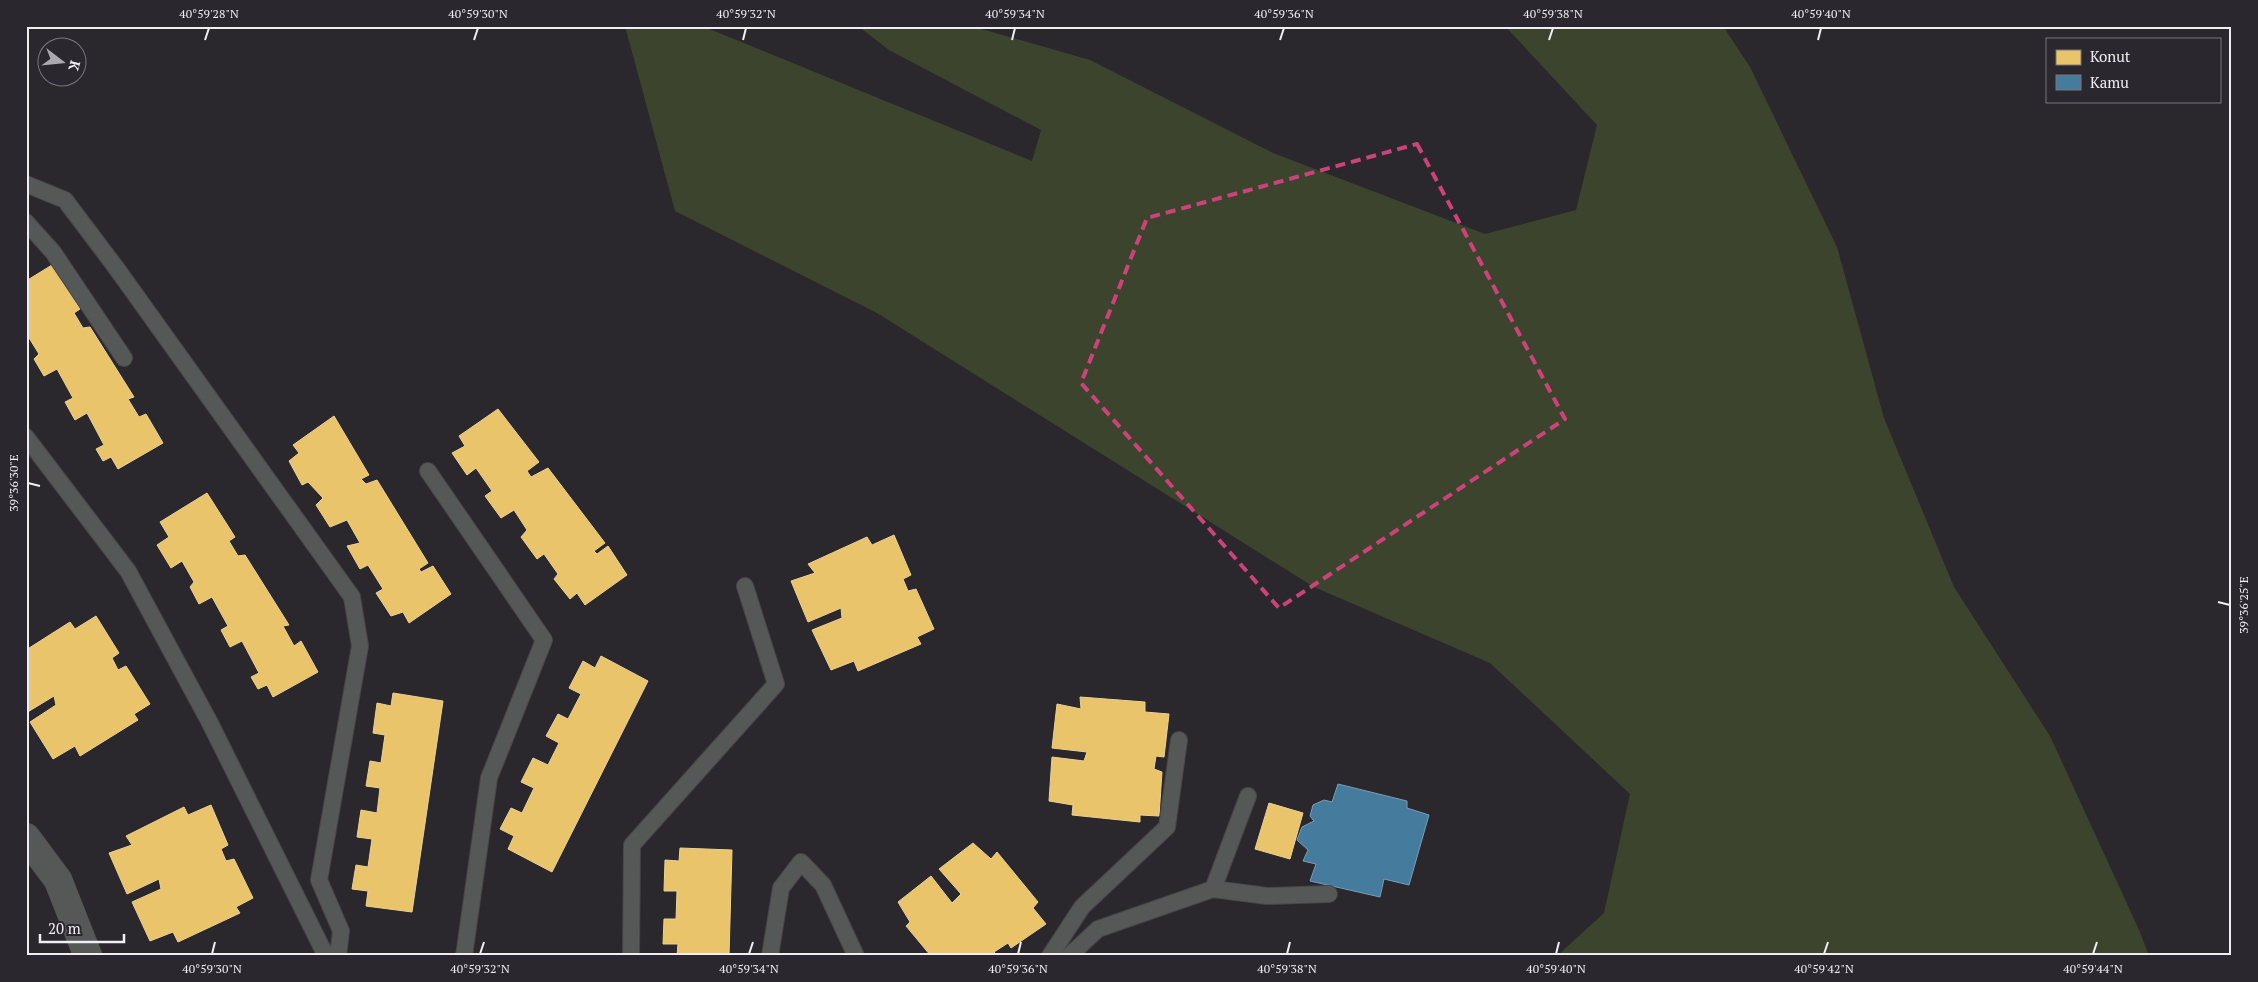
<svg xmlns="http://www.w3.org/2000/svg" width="2258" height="982" font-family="'PT Serif',serif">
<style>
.green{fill:#3d442d}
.homes{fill:#e9c46a;stroke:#ebd193}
.public{fill:#457b9d;stroke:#789eb6}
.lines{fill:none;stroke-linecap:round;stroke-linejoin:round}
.service-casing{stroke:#474548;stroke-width:18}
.tertiary-casing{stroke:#474548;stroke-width:29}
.service{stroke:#565757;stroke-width:16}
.tertiary{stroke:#565757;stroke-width:28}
.marked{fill:none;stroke:#cb4379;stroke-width:4;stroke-dasharray:10 6;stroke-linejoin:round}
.ticks{fill:none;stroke:#f0eef2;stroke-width:2}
.neatline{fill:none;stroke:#f0eef2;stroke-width:2}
.ticks-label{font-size:12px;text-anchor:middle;fill:#f0eef2}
</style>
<rect width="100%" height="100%" fill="#2b282d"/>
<path class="green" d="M625,26H702L1032,161L1041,130L889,50L858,26H971L1090,60L1273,153L1485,234L1576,210L1597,125L1505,26H1723L1750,67L1837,247L1884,418L1954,587L2050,736L2140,932L2149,956H1557L1604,913L1630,794L1490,663L1314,587L877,313L675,211Z"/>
<path class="homes" d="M52,265L80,309L74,313L83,328L90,327L134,397L128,399L139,417L146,414L163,443L118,469L111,457L103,461L96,449L104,445L87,413L75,420L65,402L73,398L57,369L44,376L34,359L39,354L26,333V281Z
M498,409L539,462L527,471L531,477L548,468L605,543L594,551L597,554L608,546L627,575L585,605L577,593L570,599L554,579L558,574L544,554L537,559L521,537L527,530L514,510L501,518L485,496L492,491L476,468L467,475L452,453L465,446L459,436Z
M334,416L369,475L361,479L366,484L377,480L428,563L419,569L421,572L433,566L451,594L409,623L403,612L391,616L376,593L383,589L368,565L360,569L347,546L360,543L347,520L330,527L316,505L323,498L308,482L302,485L289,461L299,453L293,445Z
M207,493L235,537L229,541L238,556L245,555L289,625L283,626L294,646L301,641L318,672L273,697L267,685L258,689L251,677L259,673L242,641L230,647L221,630L228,626L212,597L199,604L190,587L194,582L182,561L171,568L157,545L169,537L160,522Z
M894,535L911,575L903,579L908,591L916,589L934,629L917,637L921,644L858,671L854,661L831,670L812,630L842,618L841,608L808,622L791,581L815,573L808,564L867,537L872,545Z
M96,616L119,653L112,658L118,670L126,666L150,704L134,714L138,720L80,756L75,746L53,759L30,722L56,705L54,696L26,713V650L70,622L75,629Z
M601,656L648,681L552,872L508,849L514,836L500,829L511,808L522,813L534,788L521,782L533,758L548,765L559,743L546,736L558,714L568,719L581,694L569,688L583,661L595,668Z
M393,693L443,701L412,912L366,906L368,891L352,889L356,865L368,867L372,839L357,837L361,810L377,813L380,788L366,786L370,761L381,763L385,735L373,733L377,703L391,706Z
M1080,697L1145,702V712L1169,714L1164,757L1156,756L1154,769L1162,772L1159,816L1140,815V822L1072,815L1073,805L1049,801L1052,757L1084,761L1087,752L1052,748L1057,704L1081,709Z
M1269,803L1303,813L1290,859L1255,849Z
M211,805L228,845L221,849L226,861L234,859L253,898L236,907L240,913L178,942L173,932L150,941L132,902L161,889L159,879L127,894L109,853L132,845L126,836L184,807L188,815Z
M973,843L991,859L997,852L1038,902L1033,908L1046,924L1011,948L1008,943L994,952L998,956H931L906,926L910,922L898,902L931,876L952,903L961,894L939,869Z
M680,848L732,850L729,956H677L678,944H663L664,919H676L677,891H664L665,860L679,861Z"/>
<path class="public" d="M1338,784L1407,801V808L1429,815L1409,885L1384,879L1380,897L1310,881L1316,864L1303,861L1308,850L1297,840L1302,827L1314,821L1310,816L1313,805L1324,800L1332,802Z"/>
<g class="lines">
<g class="service-casing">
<path id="service" d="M26,184L65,200L117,269L352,597L360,646L319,880L341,931L338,956
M26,222L53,252L124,358
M26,437L128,571L210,723L326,956
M428,471L544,640L489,778L464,956
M1213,889L1267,896L1329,894
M631,956L632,845L776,684L745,586
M770,956L781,888L801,862L823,885L856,956
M1050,956L1082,907L1167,827L1179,740
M1069,956L1098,929L1213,889L1248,796"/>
</g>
<g class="tertiary-casing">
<path id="tertiary" d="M26,837L58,880L88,956"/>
</g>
<use href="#service" class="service"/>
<use href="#tertiary" class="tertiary"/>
</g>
<path class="marked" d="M1417,144L1565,419L1279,608L1081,383L1147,218Z"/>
<path class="ticks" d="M205,40L209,28M474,40L478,28M743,40L746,28M1012,40L1015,28M1280,40L1284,28M1549,40L1553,28M1818,40L1821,28M28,483L40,486M2218,602L2230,605M212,954L215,942M480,954L484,942M749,954L753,942M1018,954L1021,942M1287,954L1290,942M1556,954L1559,942M1824,954L1828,942M2093,954L2097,942"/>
<rect width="2258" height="982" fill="none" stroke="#2b272e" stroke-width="55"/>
<rect x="2046" y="38" width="175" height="65" fill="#2b272e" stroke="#7a777c"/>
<rect x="2056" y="50" width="25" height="15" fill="#e9c46a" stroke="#7a777c"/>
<text x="2090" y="62" font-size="15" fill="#f0eef2">Konut</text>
<rect x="2056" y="75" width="25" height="15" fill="#457b9d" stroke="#7a777c"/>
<text x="2090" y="88" font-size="15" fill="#f0eef2">Kamu</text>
<g transform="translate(62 62) rotate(106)"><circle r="24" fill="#2b272e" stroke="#7a777c"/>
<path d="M0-4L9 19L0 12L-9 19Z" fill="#aba9ad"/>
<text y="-8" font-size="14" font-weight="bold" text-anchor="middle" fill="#f0eef2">K</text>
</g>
<path d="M40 934v8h84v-8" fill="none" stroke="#f0eef2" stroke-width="2.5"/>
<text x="48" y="934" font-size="15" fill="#f0eef2" stroke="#2b272e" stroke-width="4" paint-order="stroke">20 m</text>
<rect x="28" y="28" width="2202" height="926" class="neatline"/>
<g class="ticks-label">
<text x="209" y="18">40°59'28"N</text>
<text x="478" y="18">40°59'30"N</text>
<text x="746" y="18">40°59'32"N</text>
<text x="1015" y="18">40°59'34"N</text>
<text x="1284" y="18">40°59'36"N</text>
<text x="1553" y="18">40°59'38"N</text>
<text x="1821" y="18">40°59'40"N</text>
<text transform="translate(14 483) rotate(-90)" y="4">39°36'30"E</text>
<text transform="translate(2244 605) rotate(-90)" y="4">39°36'25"E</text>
<text x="212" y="973">40°59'30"N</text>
<text x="480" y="973">40°59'32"N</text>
<text x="749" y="973">40°59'34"N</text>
<text x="1018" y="973">40°59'36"N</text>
<text x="1287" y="973">40°59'38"N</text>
<text x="1556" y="973">40°59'40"N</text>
<text x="1824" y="973">40°59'42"N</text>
<text x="2093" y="973">40°59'44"N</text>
</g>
</svg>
